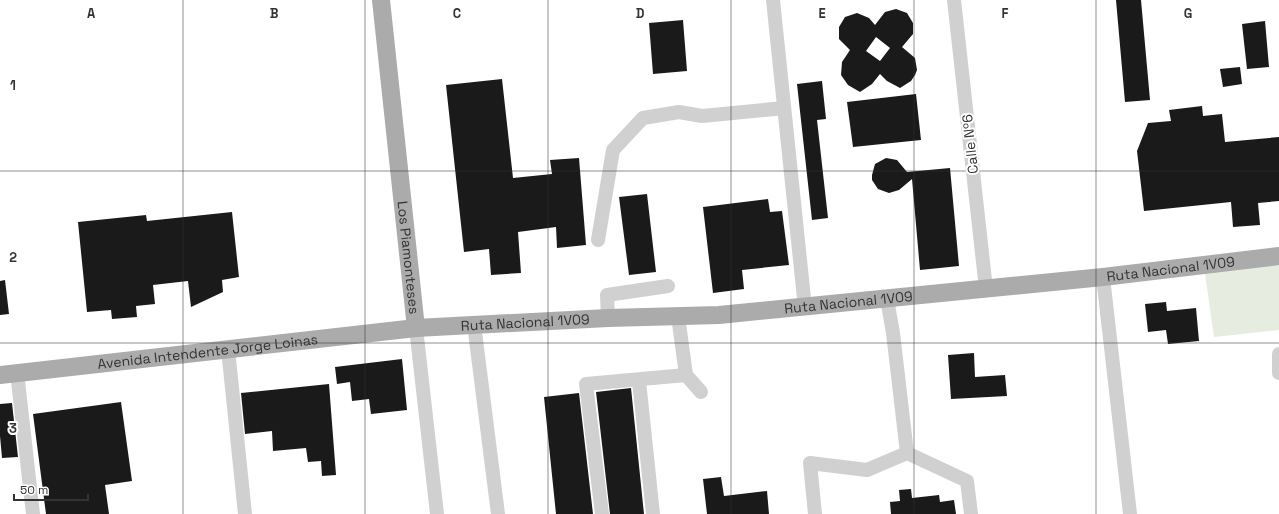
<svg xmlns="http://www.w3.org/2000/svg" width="1279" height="514" font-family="'Space Grotesk',sans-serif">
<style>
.green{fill:#e6ecdf}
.building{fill:#1a1a1a;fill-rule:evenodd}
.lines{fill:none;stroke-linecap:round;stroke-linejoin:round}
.minor{stroke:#d0d0d0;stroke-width:14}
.major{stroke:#ababab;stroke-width:18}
.grid{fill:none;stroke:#333;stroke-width:1;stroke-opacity:0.55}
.labels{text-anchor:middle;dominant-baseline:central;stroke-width:4;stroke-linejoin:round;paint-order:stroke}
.street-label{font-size:14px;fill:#333;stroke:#fff}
.grid-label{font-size:13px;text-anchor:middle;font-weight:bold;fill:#333;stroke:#fff;stroke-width:4;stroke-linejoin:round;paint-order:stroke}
</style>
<rect width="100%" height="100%" fill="#fff"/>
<path class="green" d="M1279,254V330L1214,337L1203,259Z"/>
<path class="building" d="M1116,0H1141L1150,100L1125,102Z
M896,9L907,13L913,23V34L902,47L915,58L917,70L915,75L911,81L900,88L887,81L880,74L872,84L860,92L848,85L841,75L842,62L850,50L839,39V27L845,17L857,13L869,18L875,25L885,12ZM876,37L890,48L880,61L866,51Z
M683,20L687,71L653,74L649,23Z
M1265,21L1269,67L1247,69L1242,24Z
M1240,67L1242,84L1223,87L1220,69Z
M502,79L513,178L552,174L550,160L579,158L586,245L557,248L556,227L518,232L521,273L491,275L489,249L464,252L446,85Z
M822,81L826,119L817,120L828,218L812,220L797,84Z
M916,94L921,140L853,147L847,102Z
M1202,106L1203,116L1222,114L1225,142L1279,137V201L1258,203L1260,225L1233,227L1231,202L1144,211L1137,151L1148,123L1171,121L1169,110Z
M886,158L897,160L907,172L950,168L959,266L920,270L912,179L899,190L889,193L878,189L872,180V175L875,164Z
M647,194L656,272L629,275L619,197Z
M768,199L770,212L782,211L789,265L742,270L744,289L713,293L703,207Z
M232,212L239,277L222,280L223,292L191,307L188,281L153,285L155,304L136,306L137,317L112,319L111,310L87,312L78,222L146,215L147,221Z
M5,280L9,314L0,315V281Z
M1166,302L1167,311L1196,308L1199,341L1168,344L1166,330L1148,332L1145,304Z
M974,353L975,377L1005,375L1007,396L951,399L948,355Z
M402,359L407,410L371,414L369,399L352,401L350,382L337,384L335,367Z
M329,384L336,475L322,476L321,461L308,462L306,448L273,451L272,431L245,434L241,393Z
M631,388L644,514H610L596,392Z
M579,393L593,514H556L544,397Z
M121,402L132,481L105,485L109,514H46L33,414Z
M12,403L18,457L2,458L0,436V404Z
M721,477L724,496L767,491L769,514H707L703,479Z
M911,489L912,498L939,495L940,502L954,500L956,514H891L890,502L900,501L899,490Z"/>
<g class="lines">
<path class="minor" d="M773,0L805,308
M954,0L986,289
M598,240L613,150L643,118L679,112L702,116L784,108
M1103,277L1130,514
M887,299L893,333L907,453L967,481L971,514
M678,316L686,375
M608,318L607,295L668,286
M474,324L498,514
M416,328L437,514
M228,349L245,514
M1279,354V373
M17,372L33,514
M639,381L653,514
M602,514L586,384L686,375L701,392
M815,514L810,463L867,470L907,453"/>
<g class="major">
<path id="s1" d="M381,0L416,328"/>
<path id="s2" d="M0,375L416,328L608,318L719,315L1103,277L1279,256"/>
</g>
</g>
<path class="grid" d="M183,0V514M365,0V514M548,0V514M731,0V514M914,0V514M1096,0V514M0,171H1279M0,343H1279"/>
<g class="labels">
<g class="street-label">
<text transform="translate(970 144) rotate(-96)">Calle Nº6</text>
<text stroke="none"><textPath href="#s1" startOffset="259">Los Piamonteses</textPath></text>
<text stroke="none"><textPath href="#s2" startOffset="1176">Ruta Nacional 1V09</textPath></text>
<text stroke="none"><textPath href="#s2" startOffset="852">Ruta Nacional 1V09</textPath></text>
<text stroke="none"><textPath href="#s2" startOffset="528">Ruta Nacional 1V09</textPath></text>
<text stroke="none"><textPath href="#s2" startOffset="209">Avenida Intendente Jorge Loinas</textPath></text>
</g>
</g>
<g class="grid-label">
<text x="91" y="18">A</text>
<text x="274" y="18">B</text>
<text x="457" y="18">C</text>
<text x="640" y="18">D</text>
<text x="822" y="18">E</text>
<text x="1005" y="18">F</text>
<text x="1188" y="18">G</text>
<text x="13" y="90">1</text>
<text x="13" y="262">2</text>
<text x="13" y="433">3</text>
</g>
<path d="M14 494v6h74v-6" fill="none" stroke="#333333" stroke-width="2"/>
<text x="20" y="494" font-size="12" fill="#333333" stroke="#ffffff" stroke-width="3" paint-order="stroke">50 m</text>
</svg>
